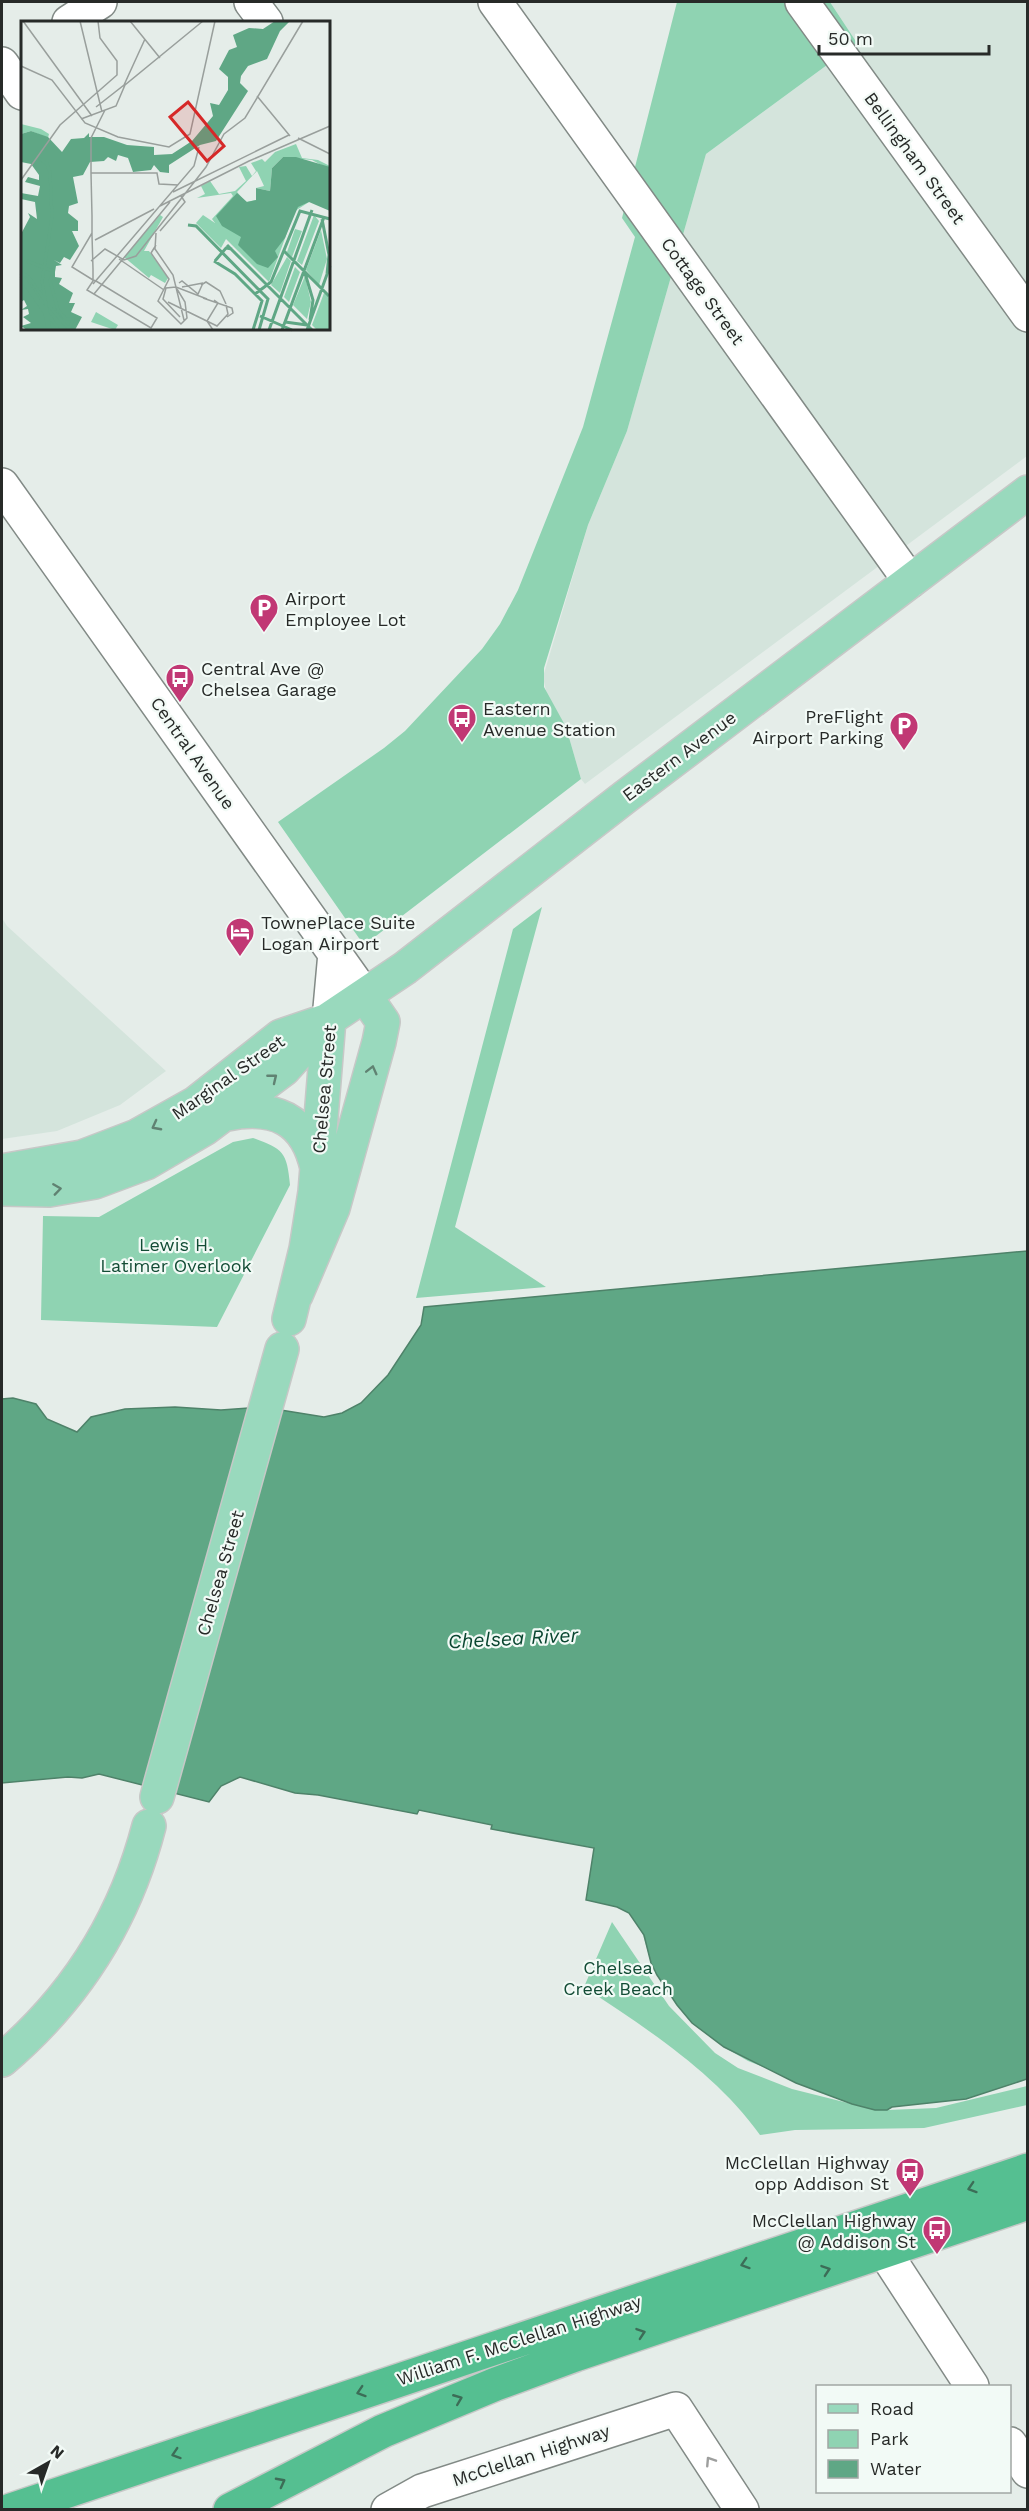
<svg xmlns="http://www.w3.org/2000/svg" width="1029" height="2511" font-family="'Work Sans',sans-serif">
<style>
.built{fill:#d4e4dc}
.green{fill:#8fd3b2}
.water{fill:#5fa785;stroke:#4e8269;stroke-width:1.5}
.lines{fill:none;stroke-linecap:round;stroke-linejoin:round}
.minor-casing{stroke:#828a86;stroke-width:36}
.major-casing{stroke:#c7c8c7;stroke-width:36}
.highway-casing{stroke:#c7c8c7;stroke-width:36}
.minor{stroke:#fff;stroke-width:33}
.major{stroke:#99d9bd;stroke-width:33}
.highway{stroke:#55bf91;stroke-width:33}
.oneway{stroke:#608272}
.oneway2{stroke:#3c6d57}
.oneway3{stroke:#9e9f9e}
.labels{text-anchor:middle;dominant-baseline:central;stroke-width:4.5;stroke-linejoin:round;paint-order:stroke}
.street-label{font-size:18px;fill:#272a28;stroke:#f2faf6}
.poi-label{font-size:18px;fill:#272a28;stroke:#f2faf6;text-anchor:start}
.park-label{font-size:18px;fill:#124c35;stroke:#f2faf6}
.water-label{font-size:20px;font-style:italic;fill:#094630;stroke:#f2faf6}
.inset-river{fill:none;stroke:#5fa785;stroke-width:3}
.inset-road{fill:none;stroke:#999f9c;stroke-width:1.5}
.view{fill:#d62828;fill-opacity:0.15;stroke:#d62828;stroke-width:3}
.inset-edge{fill:none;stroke:#272a28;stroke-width:3}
</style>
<rect width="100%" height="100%" fill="#e5ede9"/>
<path class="built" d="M830,2H1027V456L585,784L581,779L566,727L547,695L543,677L588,525L627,431L706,154L857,43Z
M2,918L7,926L166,1071L120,1105L57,1131L2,1139Z"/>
<path class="green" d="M677,2H830L857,43L706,154L627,431L588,525L544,668V687L566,727L581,779L372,939L361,941L278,822L384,748L405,731L482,649L500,624L518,590L583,427L635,237L622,218Z
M542,907L455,1227L546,1287L416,1298L513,929Z
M253,1138C283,1149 287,1152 290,1185L217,1327L41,1320L43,1216L99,1217L233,1142Z
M623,1910L1027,2079L966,2099L892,2107L888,2110L936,2108L1027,2086V2105L924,2128L795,2130L760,2135C716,2073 647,2029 584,1987L612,1922L669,2006L715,2053L738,2068L792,2089L860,2106L796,2083L784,2075L748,2061L724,2047L692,2023L677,2005L657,1975L651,1963L641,1928L629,1913Z"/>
<path class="water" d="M1027,1251V2079L966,2099L892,2107L887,2110H875L852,2104L796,2083L724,2047L692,2023L677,2005L657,1975L651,1963L644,1935L629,1913L617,1907L586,1900L594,1848L491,1829L492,1825L419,1810L417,1814L318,1795L295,1793L240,1777L221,1786L209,1802L99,1774L82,1778L68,1777L2,1783V1399L13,1398L36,1404L47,1419L77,1432L91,1417L125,1409L175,1407L221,1410L262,1407L324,1417L342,1413L361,1403L388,1375L421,1325L424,1307Z"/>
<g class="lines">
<g class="minor-casing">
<path id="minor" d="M251,2L266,22
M495,2L910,581
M802,2L1028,315
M69,22L100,2
M2,64L22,93
M2,485L365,996
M329,1019L335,953
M884,2251L972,2386
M1010,2444L1028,2471
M388,2510L422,2491L676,2409L742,2510"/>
</g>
<g class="major-casing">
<path id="major" d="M227,1114C274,1105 306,1118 317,1168
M2,1171L82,1157L137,1136L196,1103L281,1036L328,1020
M2,1189L49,1190L95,1182L146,1163L204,1129L284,1069L329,1019L405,968L625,797L1028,492
M296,1295L333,1208L379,1042L383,1022L365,996
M289,1319L306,1249L315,1192L329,1019
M157,1797L282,1349
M2,2060C75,1998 125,1919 149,1826"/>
</g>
<g class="highway-casing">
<path id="highway" d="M11,2510L1028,2170
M230,2510L383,2431L496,2384L575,2355L1028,2203"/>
</g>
<use href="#minor" class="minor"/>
<use href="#major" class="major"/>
<use href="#highway" class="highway"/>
</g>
<defs><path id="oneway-chevron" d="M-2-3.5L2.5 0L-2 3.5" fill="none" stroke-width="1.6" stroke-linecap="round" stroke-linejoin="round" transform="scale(1.5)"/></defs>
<g class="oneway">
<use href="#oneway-chevron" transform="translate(372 1070) rotate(-76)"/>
<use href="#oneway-chevron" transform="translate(273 1078) rotate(-39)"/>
<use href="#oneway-chevron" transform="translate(156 1126) rotate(152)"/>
<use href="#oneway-chevron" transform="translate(57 1189) rotate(-8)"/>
</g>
<g class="oneway2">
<use href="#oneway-chevron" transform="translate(972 2188) rotate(162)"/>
<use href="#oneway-chevron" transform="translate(745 2264) rotate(162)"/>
<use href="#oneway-chevron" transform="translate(826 2270) rotate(-19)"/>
<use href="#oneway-chevron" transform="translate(641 2333) rotate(-19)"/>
<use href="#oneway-chevron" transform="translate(361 2392) rotate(162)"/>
<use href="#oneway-chevron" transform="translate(458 2399) rotate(-22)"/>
<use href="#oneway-chevron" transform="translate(176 2454) rotate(162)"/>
<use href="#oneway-chevron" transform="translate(281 2482) rotate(-28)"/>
</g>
<use class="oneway3" href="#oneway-chevron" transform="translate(710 2461) rotate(-123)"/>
<defs>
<g id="parking-pin" transform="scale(1.5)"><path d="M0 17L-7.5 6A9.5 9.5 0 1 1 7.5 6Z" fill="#c13874" stroke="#f2faf6"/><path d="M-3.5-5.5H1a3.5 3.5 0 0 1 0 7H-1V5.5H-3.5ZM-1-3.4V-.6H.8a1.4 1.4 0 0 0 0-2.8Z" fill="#fff"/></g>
<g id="bus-pin" transform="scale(1.5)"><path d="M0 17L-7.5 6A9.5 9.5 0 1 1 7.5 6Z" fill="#c13874" stroke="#f2faf6"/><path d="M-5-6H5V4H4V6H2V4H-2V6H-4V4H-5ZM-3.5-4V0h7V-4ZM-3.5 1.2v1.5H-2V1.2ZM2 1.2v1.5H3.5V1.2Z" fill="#fff"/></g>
<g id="hotel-pin" transform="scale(1.5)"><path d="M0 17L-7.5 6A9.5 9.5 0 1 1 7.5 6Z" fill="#c13874" stroke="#f2faf6"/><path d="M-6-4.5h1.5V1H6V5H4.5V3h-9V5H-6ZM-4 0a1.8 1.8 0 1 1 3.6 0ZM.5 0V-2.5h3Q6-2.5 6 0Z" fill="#fff"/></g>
</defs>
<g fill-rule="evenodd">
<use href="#parking-pin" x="264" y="608"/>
<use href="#bus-pin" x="180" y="678"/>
<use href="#bus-pin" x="462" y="718"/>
<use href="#parking-pin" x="904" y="726"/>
<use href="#hotel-pin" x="240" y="932"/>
<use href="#bus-pin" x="910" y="2172"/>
<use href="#bus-pin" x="937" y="2230"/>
</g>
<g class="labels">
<g class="street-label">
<text transform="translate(915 158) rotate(54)">Bellingham Street</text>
<text transform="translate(703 291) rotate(54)">Cottage Street</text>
<text transform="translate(193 753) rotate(55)">Central Avenue</text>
<text transform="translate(679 756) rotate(-37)">Eastern Avenue</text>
<text transform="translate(228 1077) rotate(-35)">Marginal Street</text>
<text transform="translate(324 1089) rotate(-85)">Chelsea Street</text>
<text transform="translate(220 1573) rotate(-74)">Chelsea Street</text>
<text transform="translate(519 2340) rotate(-18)">William F. McClellan Highway</text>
<text transform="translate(531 2455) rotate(-18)">McClellan Highway</text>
</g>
<g class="poi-label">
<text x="285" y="598">Airport<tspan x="285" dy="21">Employee Lot</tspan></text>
<text x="201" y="668">Central Ave @<tspan x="201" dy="21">Chelsea Garage</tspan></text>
<text x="483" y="708">Eastern<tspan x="483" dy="21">Avenue Station</tspan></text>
<text x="883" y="716" text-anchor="end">PreFlight<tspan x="883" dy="21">Airport Parking</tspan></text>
<text x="261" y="922">TownePlace Suite<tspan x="261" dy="21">Logan Airport</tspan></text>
<text x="889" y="2162" text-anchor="end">McClellan Highway<tspan x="889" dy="21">opp Addison St</tspan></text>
<text x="916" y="2220" text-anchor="end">McClellan Highway<tspan x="916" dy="21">@ Addison St</tspan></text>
</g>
<g class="park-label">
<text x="176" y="1244">Lewis H.<tspan x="176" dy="21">Latimer Overlook</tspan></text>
<text x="618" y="1967">Chelsea<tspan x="618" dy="21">Creek Beach</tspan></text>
</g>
<g class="water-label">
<text transform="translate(513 1638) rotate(-3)">Chelsea River</text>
</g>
</g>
<g transform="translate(21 21)">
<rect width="309" height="309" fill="#e5ede9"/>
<path d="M0,103L20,108L28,113L27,117L10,110L0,113ZM275,123L281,137L297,139L309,145V149L291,139L262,136L251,147L249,170L235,167L243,165L236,150L216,171L225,181L235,179L253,229L274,176L288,181L274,190L248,261L205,218L200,227L175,202L182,194L194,202L191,198L212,175L210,172L176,177L184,173L180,165L189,160L198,173L214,170L225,160L218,146L225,145L231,155L235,150L230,142L241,138L244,141L254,131ZM139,194L142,196L123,230H128L147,257L144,262L130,254L128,257L103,236ZM293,194L298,200L281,244L276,240ZM274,208L281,210L271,236L266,231ZM300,209L306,238L298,264L285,249ZM266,236L270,240L259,272L250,264ZM274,246L279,251L268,281L263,276ZM284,255L290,281L286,298L272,284ZM303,272L309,276V309H296L291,304ZM75,291L97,304L94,309L70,301Z" fill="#8fd3b2"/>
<path d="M254,0H269L259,10L246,38L227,45L220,55L219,62L227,70L195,120L179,124L148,144V152L139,151L133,144L130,149L112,151L107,137L97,134L95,140L87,136L83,140L69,141L62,154L52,156L57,182L48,185L47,192L57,200V210H51L58,225L49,239L43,236L39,242L33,239L41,244L35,245L34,251V256L41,257L38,263L52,272L48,282H54L50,291L61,296L54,309H6L0,305L10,302L2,296L8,293L7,288L0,289L6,285L3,279L0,281V213L9,196L7,192L16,198L14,181L0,178V172L17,175L19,165L4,161L7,156L18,159V154L10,143L0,141V113L10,110L27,116L41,131L50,118L63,117L68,112V116H83L106,124L133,126V134L151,133L171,120L192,95L189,82L198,84L207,69V56L198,48L208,29L216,26L212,14L228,7L242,8ZM262,136H275L309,146V190L288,181L277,186L264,217L254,230L257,236L247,247L236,243L217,224L220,216L201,205L195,195L216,172L226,181L235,179V167L249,170L251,147Z" fill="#5fa785"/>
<path class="inset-river" d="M18,137L26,143L29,151L31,196L21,260L29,309M301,198L308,234L306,253M167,204L175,205L247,278L238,309M206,224L291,309M263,230L308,275M6,240L32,250L29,260L37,289L45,298H52L48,309M193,240L214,253L241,280L232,309M194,240L205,227L211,228M0,251L8,256L25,281M284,252L292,279L289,299M0,253L38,309M0,256L27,295M0,258L24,292L27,309M234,273L250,261L279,190L309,198M28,285L48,308M239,295L271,309M264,301L286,304M248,309L291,189M261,309L303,196M286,309L309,245"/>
<path class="inset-road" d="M2,0L71,95M59,0L81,91M109,0L139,37M0,45L31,59L64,102L97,116L148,126L169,113L194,0M236,75L269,115M75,86L103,64L124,18M60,98L95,85L104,64L182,0M277,117L309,133M70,152H136L138,163L157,164M0,159L39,104L96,54V40L79,17L77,0M152,171L268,114M139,185L228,140L309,105M139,210L164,181L160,175M71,212L51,246L72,259L75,260L136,297L130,307L66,269L72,260V248L71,214V195L70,152V117L84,89M135,212L134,228L152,254L163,299M74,219L133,188M135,224L130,232L148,258L137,280L160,303L166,297L164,281L156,268M98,238L143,269M70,240L84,228L103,239L115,235L185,146L203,113L224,97L282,0M158,262L161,260L177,273L182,262M72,263L173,145L178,126M180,264L185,261L199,270L205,283M161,266L182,262M73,273L149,181M182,277L211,287L212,292L206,296M147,281L196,305L207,293L205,284M159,296L142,278L145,267L155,266L186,278M192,309L186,300L197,282L193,279"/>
<path class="view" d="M167,81L203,125L186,140L149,96Z"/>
<rect width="309" height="309" class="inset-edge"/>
</g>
<rect width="1029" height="2511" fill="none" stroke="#272a28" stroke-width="6"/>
<rect x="816" y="2385" width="195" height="108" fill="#f2faf6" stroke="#a1a7a4" stroke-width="1.5"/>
<rect x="828" y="2404" width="30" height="9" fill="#99d9bd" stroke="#a1a7a4" stroke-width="1.5"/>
<text x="870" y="2415" font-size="18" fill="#272a28">Road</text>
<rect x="828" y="2430" width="30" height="18" fill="#8fd3b2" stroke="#a1a7a4" stroke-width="1.5"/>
<text x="870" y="2445" font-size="18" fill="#272a28">Park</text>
<rect x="828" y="2460" width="30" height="18" fill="#5fa785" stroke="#a1a7a4" stroke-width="1.5"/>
<text x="870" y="2475" font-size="18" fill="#272a28">Water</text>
<g transform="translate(48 2463) rotate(40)" stroke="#f2faf6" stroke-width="4.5" paint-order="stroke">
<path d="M0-4.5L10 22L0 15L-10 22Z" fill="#272a28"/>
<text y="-9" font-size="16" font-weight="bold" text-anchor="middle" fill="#272a28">N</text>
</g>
<path d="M819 45v9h170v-9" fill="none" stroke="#272a28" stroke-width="3"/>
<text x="828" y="45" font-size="18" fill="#272a28" stroke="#f2faf6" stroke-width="4.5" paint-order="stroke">50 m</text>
</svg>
